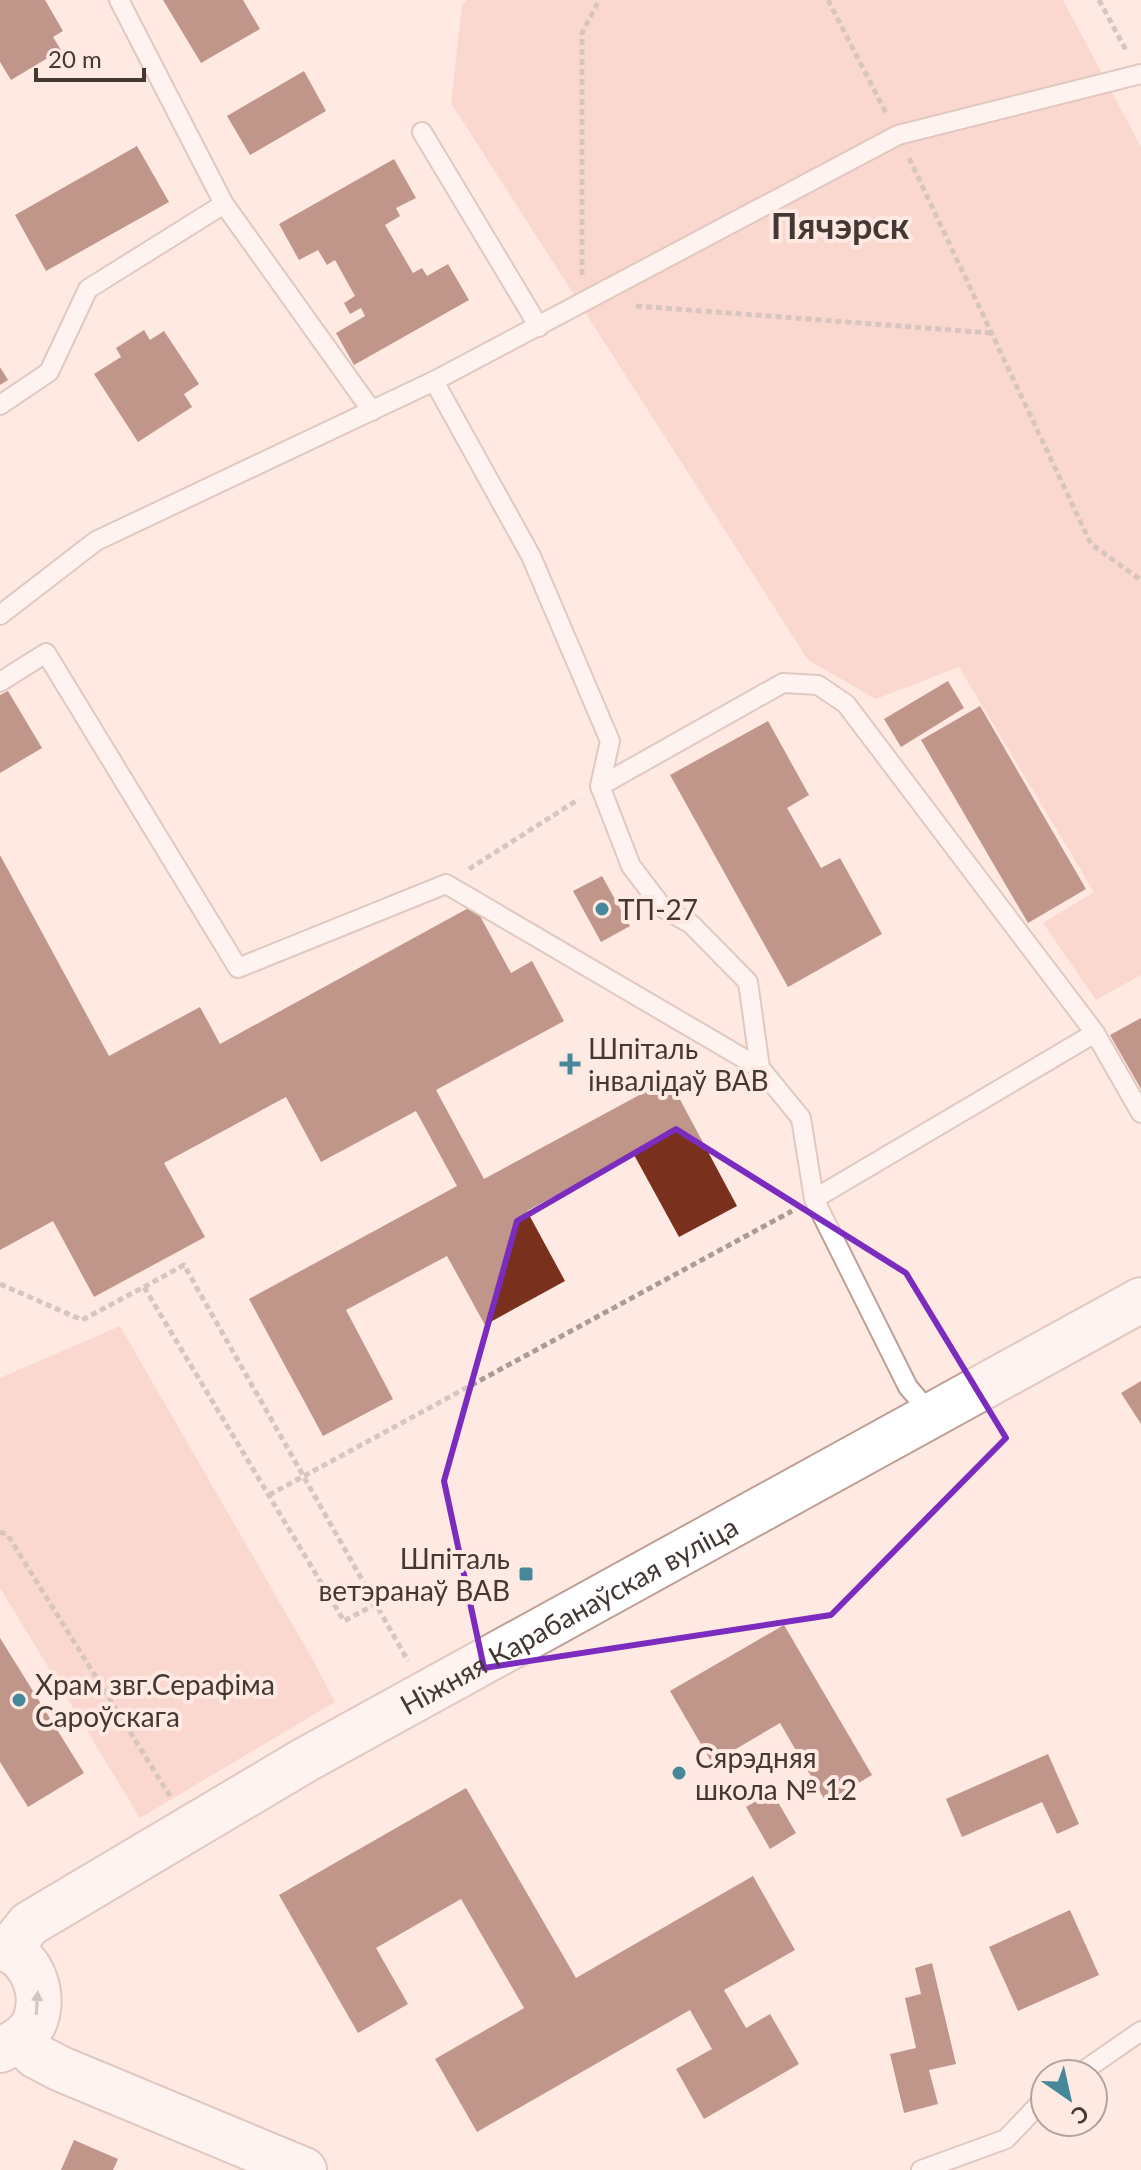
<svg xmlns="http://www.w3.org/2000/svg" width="1141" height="2170" font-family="Lato,sans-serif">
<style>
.green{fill:#f8c3b5}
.building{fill:#79311d}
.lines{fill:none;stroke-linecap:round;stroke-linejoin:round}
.lane-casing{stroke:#bf9f96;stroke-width:22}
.secondary-casing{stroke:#bf9f96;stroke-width:48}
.path{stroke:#ac9a95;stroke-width:5;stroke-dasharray:6 4;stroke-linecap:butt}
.lane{stroke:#fff;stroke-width:18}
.secondary{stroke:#fff;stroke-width:44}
.oneway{fill:#a29c9a}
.marked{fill:none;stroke:#7b2cbf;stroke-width:6;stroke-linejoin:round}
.poi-dot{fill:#46889a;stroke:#fee9e3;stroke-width:3}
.labels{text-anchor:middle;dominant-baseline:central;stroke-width:8;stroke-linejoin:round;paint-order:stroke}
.poi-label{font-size:28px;fill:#453834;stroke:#fee9e3;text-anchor:start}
.street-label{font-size:28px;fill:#453834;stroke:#fee9e3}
.district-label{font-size:36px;font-weight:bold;fill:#453834;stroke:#fee9e3}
</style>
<rect width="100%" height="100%" fill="#fee9e3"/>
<path class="green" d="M467,0H1063L1141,147V975L1096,1000L1043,923L1094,892L959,667L876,699L808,660L451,103L462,4Z
M120,1326L314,1662L335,1702L140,1818L0,1588V1378Z"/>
<path class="building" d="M0,0H45L63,31L53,37L61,50L11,80L0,62Z
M163,0H243L260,29L201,63Z
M304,71L326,111L250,155L227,116Z
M137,146L169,202L46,271L15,215Z
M394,159L416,198L396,208L400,216L385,225L413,273L422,268L427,276L448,264L469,300L354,365L336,333L365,316L361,308L350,314L344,303L355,296L335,260L327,265L318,250L299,260L279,224Z
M144,330L150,340L164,331L199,384L184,394L192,407L138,442L94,374L121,357L116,348Z
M0,367L8,380L0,385Z
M948,681L964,708L901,747L884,719Z
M8,691L42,748L0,773V695Z
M980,706L1086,889L1028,923L921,740Z
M768,721L809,795L787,808L821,868L840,858L882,934L788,987L670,775Z
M0,855L109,1056L200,1007L220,1044L474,905L511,973L532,961L564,1021L436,1090L484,1179L669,1079L737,1206L679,1237L633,1153L527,1211L565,1281L485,1325L447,1256L346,1310L393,1399L323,1436L249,1299L457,1186L416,1111L321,1162L286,1097L164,1163L205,1237L94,1297L53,1221L0,1250Z
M602,876L630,926L601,942L573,891Z
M1141,1018V1089L1110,1035Z
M1141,1381V1424L1121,1393Z
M784,1625L872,1775L826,1802L780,1723L712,1763L670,1691Z
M0,1638L84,1773L28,1807L0,1762Z
M1048,1754L1079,1824L1057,1834L1042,1802L962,1837L946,1799Z
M466,1788L576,1978L753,1876L795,1950L724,1990L746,2028L770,2014L799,2064L704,2119L676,2069L712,2049L690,2010L477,2132L435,2059L524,2008L461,1899L376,1948L408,2004L358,2033L279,1895Z
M772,1792L796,1833L770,1849L746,1807Z
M1070,1910L1099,1975L1018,2011L989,1947Z
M932,1963L956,2064L929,2070L938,2104L904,2113L890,2054L916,2048L905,1998L921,1994L915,1968Z
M74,2140L118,2159L113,2170H61Z"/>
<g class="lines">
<g class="lane-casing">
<path id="lane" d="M119,0L224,204L372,411
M422,132L539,327
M434,381L531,556L610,741L600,786L631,866L663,908L691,924L748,982L760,1068L801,1118L814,1199L908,1387L931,1414
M0,405L49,372L88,289L224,204
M0,615L96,541L434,381L898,135L1141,74
M0,682L46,653L238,968L446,884L760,1068
M600,786L783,683L818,685L846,704L1095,1033L1141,1113
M814,1199L1095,1033
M1079,2074L1141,2031
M921,2170L1006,2139L1045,2098"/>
</g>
<g class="secondary-casing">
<g id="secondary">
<path d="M0,1947C30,1954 45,1990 36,2018C31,2035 15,2043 0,2050"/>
<path id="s1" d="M9,1949L29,1924L305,1760L1141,1300"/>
<path d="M20,2041L36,2056L61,2069L304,2170"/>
</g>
</g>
<path class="path" d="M828,0L886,113
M1099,0L1127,52
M909,158L1091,544L1141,580
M582,275V33L599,0
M636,306L992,333
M469,869L579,799
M0,1284L82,1320L144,1287L344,1621L376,1604
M144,1287L184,1265L408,1661
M269,1495L792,1211
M0,1532L7,1534L170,1796"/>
<use href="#lane" class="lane"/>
<use href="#secondary" class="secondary"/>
</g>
<defs><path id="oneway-solid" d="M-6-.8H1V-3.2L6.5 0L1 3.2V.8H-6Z" transform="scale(2)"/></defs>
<use class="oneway" href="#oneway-solid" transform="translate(37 2003) rotate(-86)"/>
<path d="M0 0H1141V2170H0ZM676,1129L906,1273L1006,1438L831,1615L484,1668L444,1481L517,1221Z" fill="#fee9e3" fill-opacity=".55" fill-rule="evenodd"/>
<path class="marked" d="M676,1129L906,1273L1006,1438L831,1615L484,1668L444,1481L517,1221Z"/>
<g class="poi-dot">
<circle cx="602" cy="909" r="8"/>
<path d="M566 1052h8v8h8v8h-8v8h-8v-8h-8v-8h8z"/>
<rect x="518" y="1566" width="16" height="16" rx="4"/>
<circle cx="19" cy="1700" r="8"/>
<circle cx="679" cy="1773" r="8"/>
</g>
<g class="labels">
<g class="poi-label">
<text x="618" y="909">ТП-27</text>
<text x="588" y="1048">Шпіталь<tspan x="588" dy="32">інвалідаў ВАВ</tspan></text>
<text x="510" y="1558" text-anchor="end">Шпіталь<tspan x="510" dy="32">ветэранаў ВАВ</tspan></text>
<text x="35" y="1684">Храм звг.Серафіма<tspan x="35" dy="32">Сароўскага</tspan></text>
<text x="695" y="1757">Сярэдняя<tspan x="695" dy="32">школа № 12</tspan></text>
</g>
<g class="street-label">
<text stroke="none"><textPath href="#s1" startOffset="654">Ніжняя Карабанаўская вуліца</textPath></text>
</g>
<g class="district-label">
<text x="840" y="225">Пячэрск</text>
</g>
</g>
<g transform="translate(1069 2098) rotate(146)"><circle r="38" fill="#fee9e3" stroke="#b4a29d" stroke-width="2"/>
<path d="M0-6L14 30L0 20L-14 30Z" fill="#46889a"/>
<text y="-12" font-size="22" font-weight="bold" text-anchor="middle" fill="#453834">С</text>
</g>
<path d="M36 68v12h108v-12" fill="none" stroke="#453834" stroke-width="4"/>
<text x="48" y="68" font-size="24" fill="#453834" stroke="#fee9e3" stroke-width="6" paint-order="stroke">20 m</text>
</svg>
